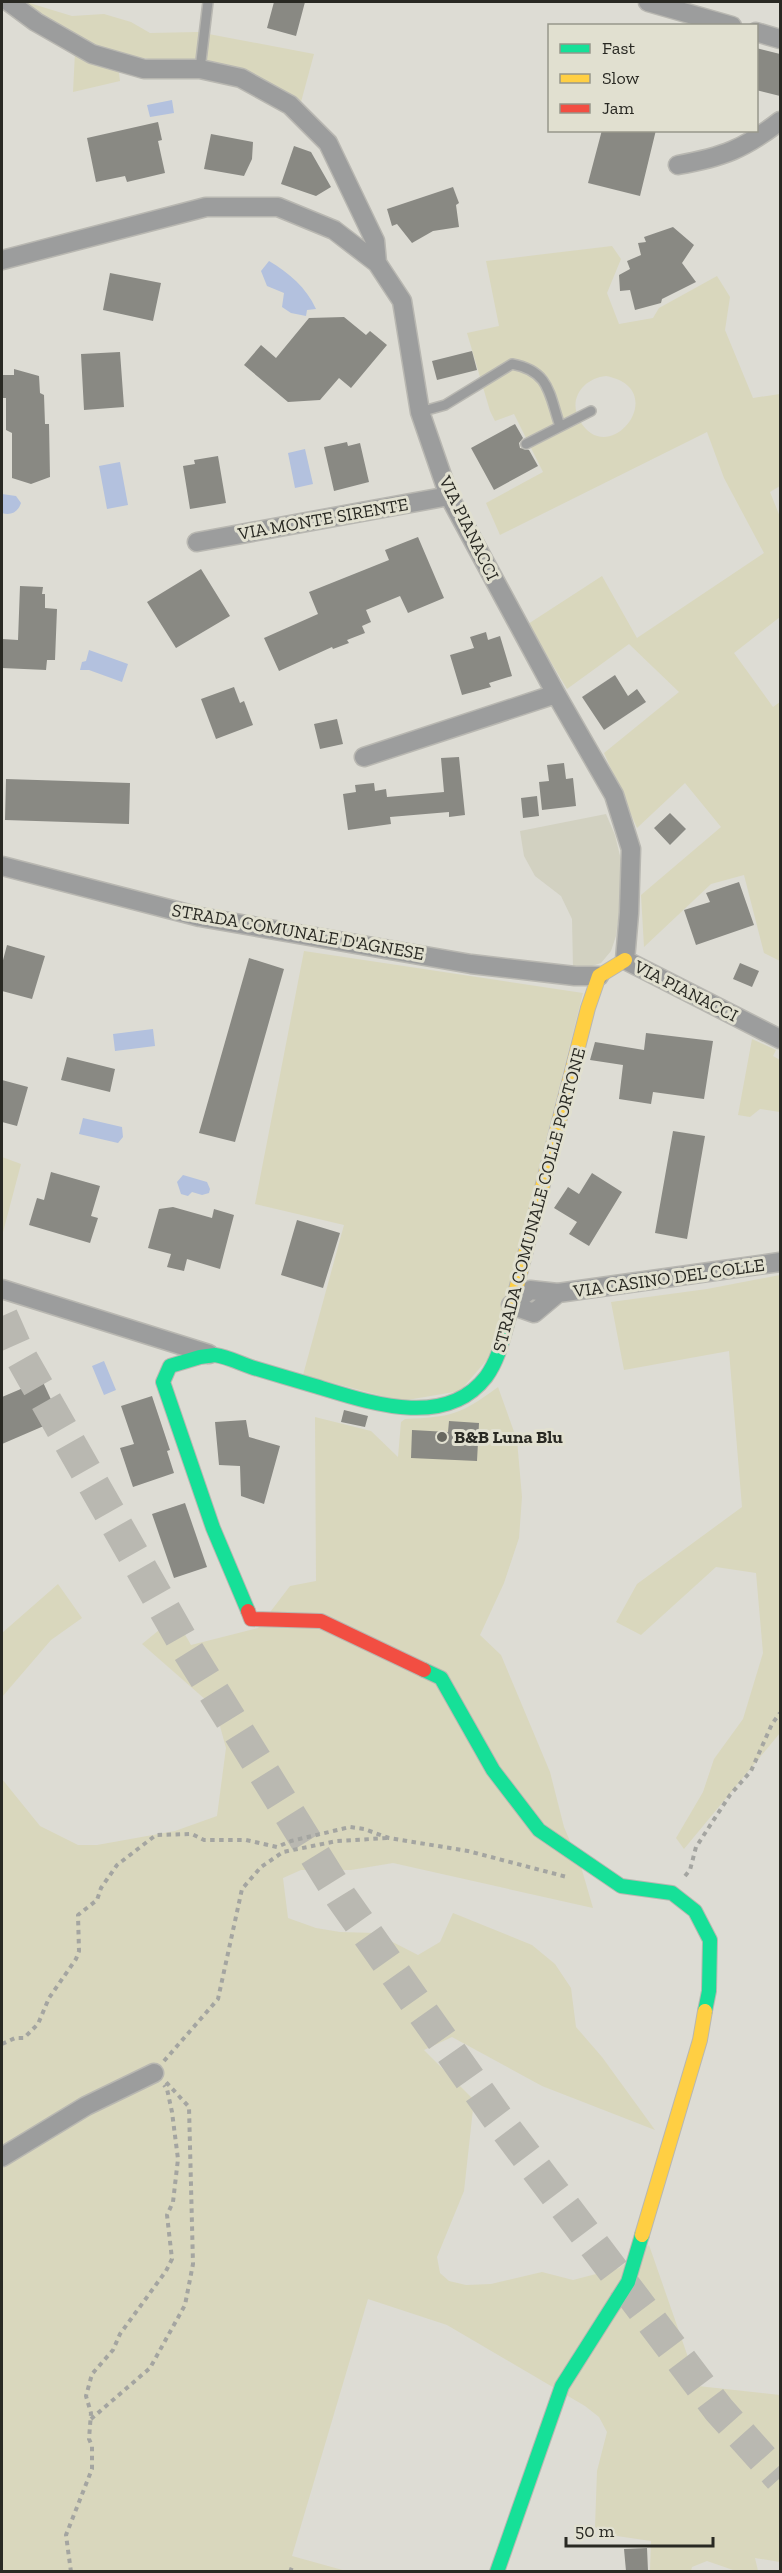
<svg xmlns="http://www.w3.org/2000/svg" width="782" height="2573" font-family="'Zilla Slab',serif">
<style>
.built{fill:#d2d1c1}
.green{fill:#d9d7bd;fill-rule:evenodd}
.water{fill:#b3c1de}
.building{fill:#898983}
.lines{fill:none;stroke-linecap:round;stroke-linejoin:round}
.highway-tunnel{stroke:#b9b8b1;stroke-width:32;stroke-dasharray:32 16;stroke-linecap:butt}
.lane-casing{stroke:#b8b7b1;stroke-width:12}
.street-casing{stroke:#b8b7b1;stroke-width:21}
.fast-casing{stroke:#b8b7b1;stroke-width:16}
.slow-casing{stroke:#b8b7b1;stroke-width:16}
.jam-casing{stroke:#b8b7b1;stroke-width:16}
.path{stroke:#a4a5a1;stroke-width:4;stroke-dasharray:4.5 4.5;stroke-linecap:butt}
.lane{stroke:#9c9d9d;stroke-width:9}
.street{stroke:#9c9d9d;stroke-width:18}
.fast{stroke:#16e098;stroke-width:14}
.slow{stroke:#ffcf43;stroke-width:14}
.jam{stroke:#f24e42;stroke-width:14}
.poi-dot{fill:#686861;stroke:#e1e0d0;stroke-width:2}
.labels{text-anchor:middle;dominant-baseline:central;stroke-width:6;stroke-linejoin:round;paint-order:stroke}
.street-label{font-size:18px;fill:#292923;stroke:#e1e0d0}
.poi-label{font-size:18px;font-weight:bold;fill:#292923;stroke:#e1e0d0;text-anchor:start}
</style>
<rect width="100%" height="100%" fill="#dddcd4"/>
<path class="built" d="M606,814L615,835L621,860L620,906L616,936L611,951L601,963L586,968H573L572,919L561,896L535,876L524,856L520,831Z"/>
<path class="green" d="M2,2H26L72,16L104,14L131,22L150,33L198,32L314,54L301,102L249,74L136,57L116,51L120,81L73,92L75,52Z
M612,246L621,259L607,293L619,324L653,318L659,308L717,276L730,297L725,330L753,398L780,394V486L770,492L780,517V617L734,653L773,707L780,702V961L764,953L744,875L711,884L644,947L641,895L721,827L685,783L637,828L604,753L679,692L629,644L567,689L528,624L602,576L637,638L764,553L724,478L707,432L500,535L486,503L543,472L514,414L495,421L490,411L467,333L499,326L486,261ZM606,376C673,389 609,471 580,421C567,399 584,378 606,376Z
M304,951L583,993L492,1354L460,1391L401,1401L303,1375L344,1225L255,1204Z
M752,1039L776,1050L773,1056L780,1060V1112L760,1109L750,1117L738,1115Z
M2,1157L21,1164L2,1236Z
M780,1275V1733L684,1849L676,1838L703,1792L714,1759L743,1719L763,1653L756,1573L716,1567L641,1635L616,1622L637,1584L742,1507L729,1351L624,1370L611,1302L707,1289Z
M498,1387L517,1440L522,1497L519,1538L504,1583L480,1635L501,1655L550,1772L564,1827L582,1870L593,1908L393,1863L351,1870H301L283,1878L288,1918L316,1928L340,1932L375,1933L418,1955L440,1942L453,1913L532,1945L555,1964L571,1988L576,2027L602,2057L655,2130L542,2086L452,2037L424,2050L474,2100L464,2191L437,2257L440,2273L449,2281L466,2285L491,2284L542,2272L573,2280L619,2268L649,2245L698,2386L780,2395V2562L755,2558L758,2571H736L707,2561L692,2567L691,2571H650L651,2541L610,2535L595,2527L597,2471L607,2432L599,2417L585,2406L447,2325L368,2299L292,2556L346,2571H2V1779L40,1826L78,1845H97L175,1831L217,1816L226,1748L215,1708L142,1644L175,1617L191,1645L258,1628L290,1586L316,1581L315,1417L371,1431L398,1457L401,1422L405,1419C451,1417 460,1415 498,1387Z
M58,1584L82,1618L51,1640L2,1697V1633Z"/>
<path class="water" d="M172,100L174,113L150,117L147,105Z
M269,261C289,273 306,287 316,309L307,310L306,316L291,313L282,307L284,293L267,286L261,271Z
M305,449L313,484L295,488L288,453Z
M120,462L128,505L107,509L99,466Z
M2,494L16,496L21,503C18,512 11,516 2,513Z
M89,650L128,664L122,682L89,670H80L82,662L86,661Z
M153,1029L155,1046L115,1051L113,1034Z
M83,1118L122,1127L123,1137L118,1143L79,1134Z
M183,1175L207,1182L210,1189L209,1193L202,1195L192,1192L188,1196L181,1194L177,1182Z
M104,1361L116,1390L104,1395L92,1366Z"/>
<path class="building" d="M274,2H305L296,36L267,28Z
M756,48L780,54V96L756,90Z
M158,122L162,140L158,141L165,173L127,182L125,176L96,182L87,138Z
M602,130H656L640,196L588,183Z
M211,134L253,142L252,159L244,176L204,169Z
M294,146L311,152L331,187L316,196L281,184Z
M453,187L459,203L456,205L459,227L433,231L412,243L397,224L392,226L387,209Z
M673,227L694,245L682,263L696,282L662,299L661,303L635,310L630,290L620,291L619,275L630,269L627,261L641,255L638,243L646,242L644,237Z
M110,273L161,283L153,321L103,310Z
M344,317L366,335L370,331L387,345L351,388L339,378L320,400L288,402L244,365L261,345L276,358L309,318Z
M472,351L477,370L437,380L432,361Z
M120,352L124,407L84,410L81,354Z
M14,369L39,376L40,393L44,395L45,424H49L50,477L31,484L12,478V433L6,430V398H2V375H14Z
M515,424L523,438L519,443L520,448L529,450L538,466L494,490L471,448Z
M347,442L348,446L360,443L369,482L334,491L324,447Z
M218,456L226,503L190,509L183,466L195,464L194,460Z
M418,537L444,598L408,613L400,596L366,610L371,622L362,626L365,633L347,640L349,643L333,649L332,647L279,671L264,638L318,614L309,592L389,560L385,550Z
M201,569L230,616L176,648L147,602Z
M20,586L43,587L42,594H45V608L57,609L55,660H47L46,670L2,668V639L18,640Z
M486,632L488,640L500,636L512,676L489,683L491,687L462,695L450,655L474,648L470,637Z
M615,675L628,696L637,689L646,702L604,730L582,697Z
M234,687L240,703L244,701L253,725L216,739L201,699Z
M337,719L343,744L320,749L314,724Z
M459,757L465,815L449,817V812L390,817L391,824L348,830L343,794L356,792L355,785L374,783L375,791L386,789L387,797L444,792L441,758Z
M564,763L566,779L573,778L576,806L542,810L539,782L549,781L547,765Z
M6,779L130,783L129,824L5,820Z
M537,796L539,816L523,818L521,798Z
M670,813L686,829L670,845L654,828Z
M739,882L754,925L696,945L684,910L710,902L706,893Z
M7,945L45,956L32,999L2,991V964Z
M249,958L284,969L235,1142L199,1133Z
M740,963L759,971L752,987L733,979Z
M646,1033L713,1041L704,1099L653,1092L651,1104L619,1099L623,1065L590,1060L595,1042L644,1050Z
M67,1057L115,1069L110,1092L61,1080Z
M2,1080L28,1087L17,1126L2,1122Z
M673,1131L705,1136L687,1239L655,1233Z
M51,1172L100,1186L91,1216L98,1218L90,1243L29,1225L37,1198L44,1200Z
M592,1173L622,1192L589,1246L569,1234L577,1222L554,1208L568,1187L579,1194Z
M173,1207L212,1218L214,1209L234,1215L220,1269L187,1259L184,1271L167,1267L171,1254L148,1248L159,1209Z
M297,1220L340,1233L323,1288L281,1275Z
M42,1380L60,1419L2,1444V1397Z
M152,1396L170,1450L167,1451L174,1473L133,1487L120,1448L134,1444L121,1406Z
M344,1410L368,1416L365,1427L341,1422Z
M246,1420L249,1437L280,1446L264,1504L241,1496L240,1466L219,1465L215,1422Z
M449,1421L479,1423L477,1461L411,1458L412,1430L448,1432Z
M185,1503L207,1567L174,1578L152,1514Z
M647,2548L648,2571H626L624,2549Z"/>
<g class="lines">
<path class="highway-tunnel" d="M2,1316L17,1350L187,1649L341,1897L496,2116L719,2410L780,2478"/>
<g class="lane-casing">
<path id="lane" d="M200,69L208,2
M420,412L445,405L512,364C550,371 549,394 560,426
M526,444L591,411"/>
</g>
<g class="street-casing">
<path id="street" d="M9,2L36,22L92,54L144,69H200L241,78L290,105L328,143L375,241L377,263
M648,2L732,26
M756,32L780,39
M678,165C723,157 744,149 780,121
M2,260L206,207H278L334,230L377,263L402,301L420,412L449,496L556,694L614,795L631,849L629,913L625,960L780,1039
M197,542L449,496
M364,757L556,694
M2,866L200,917L471,964L575,976H599
M2,1289L209,1354
M511,1305L530,1290L558,1293L780,1262
M511,1305L534,1313L558,1293
M2,2157L86,2106L154,2073"/>
</g>
<g class="fast-casing">
<path id="fast" d="M248,1611L213,1528L163,1382L170,1366L200,1357L215,1355C229,1357 241,1364 254,1368C274,1374 295,1380 315,1386C368,1402 445,1430 486,1377C499,1359 503,1338 509,1317
M424,1670L441,1678L493,1770L539,1830L621,1886L672,1893L695,1911L710,1940L709,1991L705,2011
M497,2572L562,2386L628,2282L642,2235"/>
</g>
<g class="slow-casing">
<path id="slow" d="M509,1317L588,1008L599,976L625,960
M642,2235L700,2040L705,2011"/>
</g>
<g class="jam-casing">
<path id="jam" d="M248,1611L251,1619L321,1621L424,1670"/>
</g>
<path class="path" d="M685,1876L690,1870L696,1847L730,1795L751,1771L772,1724L780,1713
M2,2044L15,2038H24L38,2024L49,1998L76,1959L79,1951L78,1915L97,1900L101,1888L117,1865L156,1835L192,1834L204,1840H246L277,1847L291,1841L350,1827L364,1829L389,1838L468,1851L567,1877
M164,2061L218,1999L242,1889L261,1867L283,1852L337,1841L388,1838
M91,2419L150,2368L185,2305L193,2264L189,2107L166,2082
M71,2572L66,2535L92,2469V2446L89,2439L91,2413L86,2396L92,2374L113,2350L120,2334L166,2271L172,2259L167,2215L173,2202L178,2159L172,2112L167,2089L164,2085
M290,2572L292,2567"/>
<use href="#lane" class="lane"/>
<use href="#street" class="street"/>
<use href="#fast" class="fast"/>
<use href="#slow" class="slow"/>
<use href="#jam" class="jam"/>
</g>
<circle class="poi-dot" cx="442" cy="1437" r="6"/>
<g class="labels">
<g class="street-label">
<text transform="translate(323 519) rotate(-10)">VIA MONTE SIRENTE</text>
<text transform="translate(469 528) rotate(64)">VIA PIANACCI</text>
<text transform="translate(298 932) rotate(10)">STRADA COMUNALE D'AGNESE</text>
<text transform="translate(686 991) rotate(27)">VIA PIANACCI</text>
<text transform="translate(539 1200) rotate(-75)">STRADA COMUNALE COLLE PORTONE</text>
<text transform="translate(669 1278) rotate(-8)">VIA CASINO DEL COLLE</text>
</g>
<g class="poi-label">
<text x="454" y="1437">B&amp;B Luna Blu</text>
</g>
</g>
<rect width="782" height="2573" fill="none" stroke="#292923" stroke-width="6"/>
<rect x="548" y="24" width="210" height="108" fill="#e1e0d0" stroke="#97978b" stroke-width="1.5"/>
<rect x="560" y="44" width="30" height="9" fill="#16e098" stroke="#97978b" stroke-width="1.5"/>
<text x="602" y="54" font-size="18" fill="#292923">Fast</text>
<rect x="560" y="74" width="30" height="9" fill="#ffcf43" stroke="#97978b" stroke-width="1.5"/>
<text x="602" y="84" font-size="18" fill="#292923">Slow</text>
<rect x="560" y="104" width="30" height="9" fill="#f24e42" stroke="#97978b" stroke-width="1.5"/>
<text x="602" y="114" font-size="18" fill="#292923">Jam</text>
<path d="M566 2537v9h147v-9" fill="none" stroke="#292923" stroke-width="3"/>
<text x="575" y="2537" font-size="18" fill="#292923" stroke="#e1e0d0" stroke-width="4.5" paint-order="stroke">50 m</text>
</svg>
